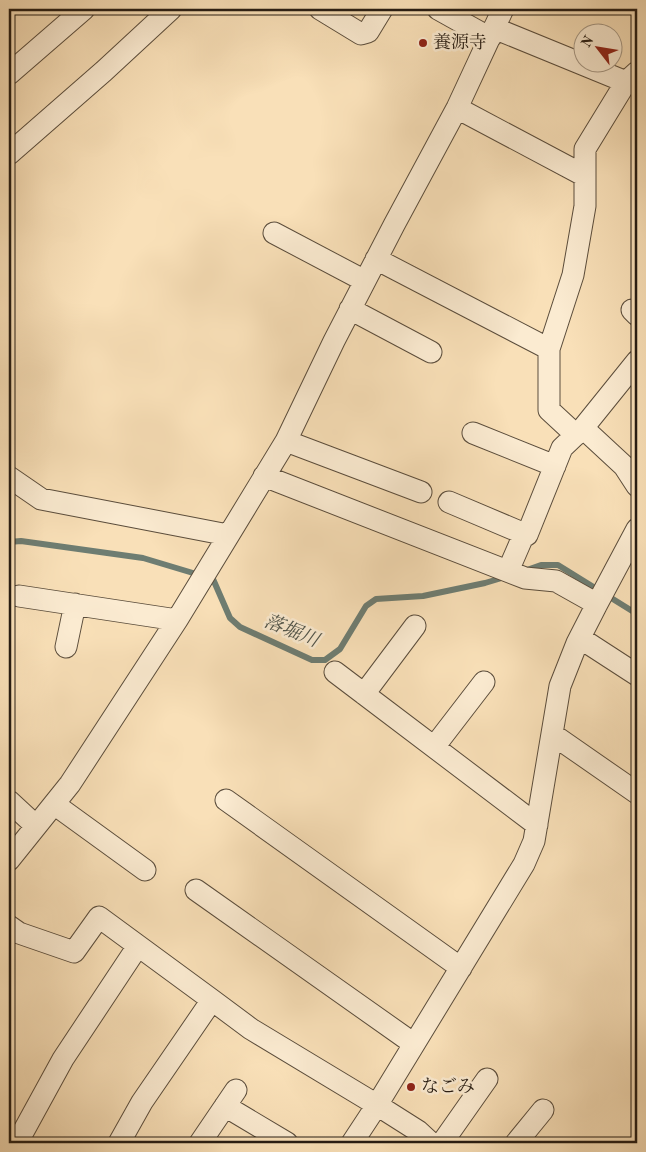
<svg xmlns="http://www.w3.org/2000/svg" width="646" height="1152" font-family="'Old Standard TT','Noto Serif JP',serif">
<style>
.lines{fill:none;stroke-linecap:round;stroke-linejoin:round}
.stream{stroke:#6e7d72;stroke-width:6}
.minor-casing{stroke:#5b4d3c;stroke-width:23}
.minor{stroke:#fbebd1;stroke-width:21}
.poi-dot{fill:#8f2418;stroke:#fbebd1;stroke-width:2}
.labels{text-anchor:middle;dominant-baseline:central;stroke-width:5;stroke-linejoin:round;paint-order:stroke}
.poi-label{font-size:18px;fill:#261c13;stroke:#fbebd1;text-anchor:start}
.water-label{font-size:19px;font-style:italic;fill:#50544a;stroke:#fbebd1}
</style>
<rect width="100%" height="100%" fill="#f9e0b8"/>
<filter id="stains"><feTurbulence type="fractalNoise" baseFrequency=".004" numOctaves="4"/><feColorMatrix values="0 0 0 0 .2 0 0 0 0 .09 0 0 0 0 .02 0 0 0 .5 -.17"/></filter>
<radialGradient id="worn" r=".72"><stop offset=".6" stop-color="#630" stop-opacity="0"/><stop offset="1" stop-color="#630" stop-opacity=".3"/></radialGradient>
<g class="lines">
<path class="stream" d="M9,542L21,541L143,558L213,579L230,618L240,627L312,660H325L340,649L366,606L376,599L423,596L485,583L505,577
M524,571L541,565H558L637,614"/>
<g class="minor-casing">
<path id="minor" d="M320,9L361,34L368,32L382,9
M438,9L490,38
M494,28L626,82
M9,74L84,9
M457,108L585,176
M9,154L104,71L171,9
M274,233L365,281
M376,259L549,349
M350,309L431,352
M632,310L637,315
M583,428L637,361
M473,433L555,466
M576,435L549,410V349L573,275L585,206V149L626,82L637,72
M286,441L421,492
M264,476L525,578L556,581L597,604
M9,477L41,499L228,535
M449,502L527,535L562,448L583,428L624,466L637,486
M508,571L524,534
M19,596L177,620
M580,638L637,675
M66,647L75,604
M335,672L537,825
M364,694L415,626
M552,734L637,793
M434,747L484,682
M226,800L461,968
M9,801L36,826
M54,804L145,870
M9,860L70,784L177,620L286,441L334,341L394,225L457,108L503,9
M196,890L414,1044
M9,926L19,933L74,952L99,917L212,1000L251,1029L377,1105L418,1131L431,1143
M225,1106L287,1143
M17,1143L63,1059L138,946
M119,1143L142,1102L212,1000
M200,1143L236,1090
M352,1143L377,1105L524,864L534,841L560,686L577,643L597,604L637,529
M442,1143L487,1079
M516,1143L543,1110"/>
</g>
<use href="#minor" class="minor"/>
</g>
<g class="poi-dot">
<circle cx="423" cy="43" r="5"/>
<circle cx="411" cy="1087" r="5"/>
</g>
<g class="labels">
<g class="poi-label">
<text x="433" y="43">養源寺</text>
<text x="421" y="1087">なごみ</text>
</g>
<g class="water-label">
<text transform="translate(291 632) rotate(22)">落堀川</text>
</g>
</g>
<rect width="646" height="1152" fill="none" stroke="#f9e0b8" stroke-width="30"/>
<rect x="10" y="10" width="626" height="1132" fill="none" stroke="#261c13" stroke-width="2.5"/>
<rect x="15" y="15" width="616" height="1122" fill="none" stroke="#261c13"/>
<g transform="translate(598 48) rotate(301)"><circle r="24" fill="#fbebd1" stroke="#a69885"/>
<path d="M0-4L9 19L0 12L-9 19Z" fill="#8f2418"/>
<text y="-8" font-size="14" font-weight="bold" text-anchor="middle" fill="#261c13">N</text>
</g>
<rect width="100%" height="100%" filter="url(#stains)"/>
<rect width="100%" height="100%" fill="url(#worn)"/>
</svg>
